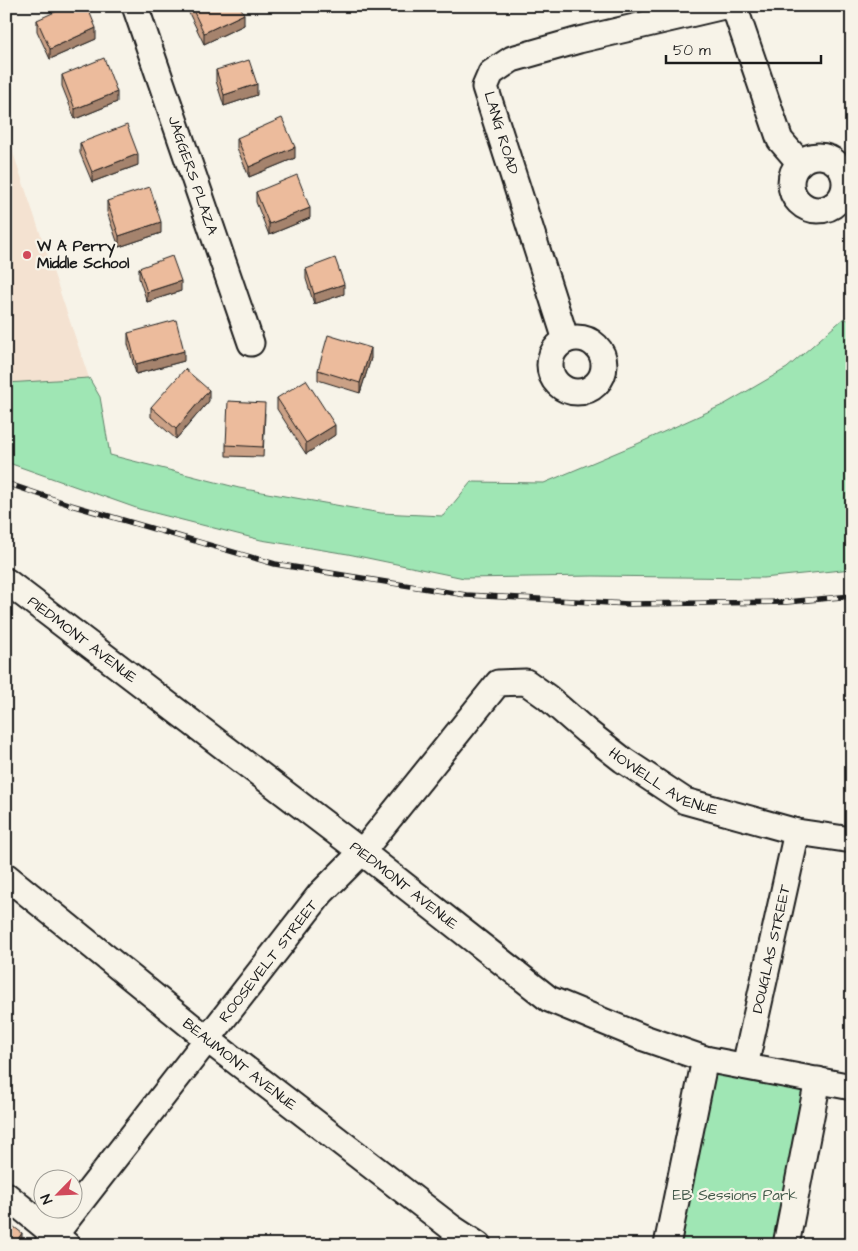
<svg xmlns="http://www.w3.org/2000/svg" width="858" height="1251" font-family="'Architects Daughter',sans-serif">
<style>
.built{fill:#f4e2d1}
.green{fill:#9fe6b4;stroke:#5e8168}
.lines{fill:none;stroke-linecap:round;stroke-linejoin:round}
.minor-casing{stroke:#1c1c1c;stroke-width:29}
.minor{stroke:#f7f3e8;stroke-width:25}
.rail-casing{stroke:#1c1c1c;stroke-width:5.5}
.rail{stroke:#f7f3e8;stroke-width:4;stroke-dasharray:11;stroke-linecap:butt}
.wall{fill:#cba186;stroke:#1c1c1c}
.shaded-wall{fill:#a5836d;stroke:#1c1c1c}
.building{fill:#ecbb9c;stroke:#1c1c1c}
.poi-dot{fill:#d1495b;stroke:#f7f3e8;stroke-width:2}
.labels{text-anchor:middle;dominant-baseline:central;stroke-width:4.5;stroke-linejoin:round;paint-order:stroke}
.street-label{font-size:15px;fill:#1c1c1c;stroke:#f7f3e8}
.poi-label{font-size:15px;font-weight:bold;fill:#1c1c1c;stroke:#f7f3e8;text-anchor:start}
.park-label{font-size:15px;fill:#43594a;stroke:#f7f3e8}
</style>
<rect width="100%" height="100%" fill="#f7f3e8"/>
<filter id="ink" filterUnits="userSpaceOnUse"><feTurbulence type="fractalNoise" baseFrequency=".02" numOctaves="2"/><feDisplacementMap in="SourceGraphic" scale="10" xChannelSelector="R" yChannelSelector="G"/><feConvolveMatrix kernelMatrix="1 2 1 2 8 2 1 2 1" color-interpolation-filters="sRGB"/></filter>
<g filter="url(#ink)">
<path class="built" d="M6,132L89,378L6,401Z"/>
<path class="green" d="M844,318L852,322V569L763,578L593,576L464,578L348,554L261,540L139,509L6,462V383L89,378L100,397L110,455L239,488L381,513L443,516L471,482L544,483L637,444L725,404L787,368Z
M708,1072L804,1091L777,1245H673Z"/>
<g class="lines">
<g class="minor-casing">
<g id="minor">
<path id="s1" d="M135,6L251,343"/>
<path d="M734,6L780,140L800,163"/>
<circle cx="818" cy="183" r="27"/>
<circle cx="577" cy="365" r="27"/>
<path d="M566,340L485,87L491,73L512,59L579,40L724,6"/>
<path id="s2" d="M6,581L362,852L549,999L644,1038L705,1059L852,1087"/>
<path id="s3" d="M6,876L207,1039L452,1228L478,1245"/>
<path id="s4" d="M745,1066L797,832"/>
<path d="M6,1195L67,1245"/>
<path id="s5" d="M47,1245L321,893L362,852L498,683L526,682L547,697L586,731L623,760L685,801L797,832L852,840"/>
<path d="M667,1245L705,1059"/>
<path d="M786,1245L818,1080"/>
</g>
</g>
<use href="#minor" class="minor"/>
<g class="rail-casing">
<path id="rail" d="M6,483L71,505L275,564L466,595L628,604L787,602L852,596"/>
</g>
<use href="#rail" class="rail"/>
</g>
<path class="wall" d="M188,6H240L244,25L204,44L188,11Z
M37,20L96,39L50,59L37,31Z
M216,70L257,95L224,106L216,81Z
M62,75L117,102L75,119L62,86Z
M237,138L295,158L249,177L237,148Z
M80,143L138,165L92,182L80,153Z
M256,192L310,218L269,235L256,202Z
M107,201L161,233L119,247L107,212Z
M139,268L181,291L147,302L139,278Z
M306,269L344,294L314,304L306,279Z
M128,333L184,361L136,374L128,344Z
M371,358L360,393L318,380V370Z
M277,398L335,435L306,454L277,409Z
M209,401L176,439L151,417V407Z
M265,413L263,457L226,456V445Z"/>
<path class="shaded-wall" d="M244,14V25L204,44V33Z
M96,28V39L50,59V49Z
M257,84V95L224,106V95Z
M117,92V102L75,119V109Z
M295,147V158L249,177V167Z
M138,154V165L92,182V172Z
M310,208V218L269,235V224Z
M161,222V233L119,247V236Z
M181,281V291L147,302V292Z
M344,284V294L314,304V294Z
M371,348V358L360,393V383Z
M184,351V361L136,374V364Z
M209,390V401L176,439V429Z
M335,425V435L306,454V443Z
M22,1233V1243L21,1245H14Z"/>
<path class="building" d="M68,6H87L96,28L50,49L37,20Z
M191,6H240L244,14L204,33Z
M104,58L117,92L75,109L62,75Z
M249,60L257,84L224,95L216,70Z
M282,118L295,147L249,167L237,138Z
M127,125L138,154L92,172L80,143Z
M297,175L310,208L269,224L256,192Z
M150,187L161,222L119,236L107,201Z
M172,256L181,281L147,292L139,268Z
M335,258L344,284L314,294L306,269Z
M176,320L184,351L136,364L128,333Z
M328,335L371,348L360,383L318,370Z
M185,369L209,390L176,429L151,407Z
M306,380L335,425L306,443L277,398Z
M228,401L265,403L263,447L226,445Z
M6,1221L22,1233L14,1245H6Z"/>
</g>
<circle class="poi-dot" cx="27" cy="255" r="5"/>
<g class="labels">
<g class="street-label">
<text transform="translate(501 133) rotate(73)">LANG ROAD</text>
<text stroke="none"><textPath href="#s1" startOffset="179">JAGGERS PLAZA</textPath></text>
<text stroke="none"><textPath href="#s2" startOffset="96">PIEDMONT AVENUE</textPath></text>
<text stroke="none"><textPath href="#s5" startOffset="920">HOWELL AVENUE</textPath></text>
<text stroke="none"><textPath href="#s2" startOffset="501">PIEDMONT AVENUE</textPath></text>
<text stroke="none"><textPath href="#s4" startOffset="120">DOUGLAS STREET</textPath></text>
<text stroke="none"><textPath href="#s5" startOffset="360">ROOSEVELT STREET</textPath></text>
<text stroke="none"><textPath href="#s3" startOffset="300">BEAUMONT AVENUE</textPath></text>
</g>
<g class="poi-label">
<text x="37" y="246">W A Perry<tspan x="37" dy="17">Middle School</tspan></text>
</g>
<g class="park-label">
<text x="735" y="1195">EB Sessions Park</text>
</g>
</g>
<rect width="858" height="1251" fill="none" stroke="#f7f3e8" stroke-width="25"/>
<rect x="12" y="12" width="833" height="1226" fill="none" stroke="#1c1c1c" stroke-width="2" filter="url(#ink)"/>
<g transform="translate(58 1194) rotate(246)"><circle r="24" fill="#f7f3e8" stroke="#9f9d96"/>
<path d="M0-4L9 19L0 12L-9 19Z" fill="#d1495b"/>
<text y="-8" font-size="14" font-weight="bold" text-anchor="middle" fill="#1c1c1c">N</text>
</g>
<path d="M666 55v8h155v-8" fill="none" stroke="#1c1c1c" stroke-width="2.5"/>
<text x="673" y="55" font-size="15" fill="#1c1c1c" stroke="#f7f3e8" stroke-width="4" paint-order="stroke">50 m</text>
</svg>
